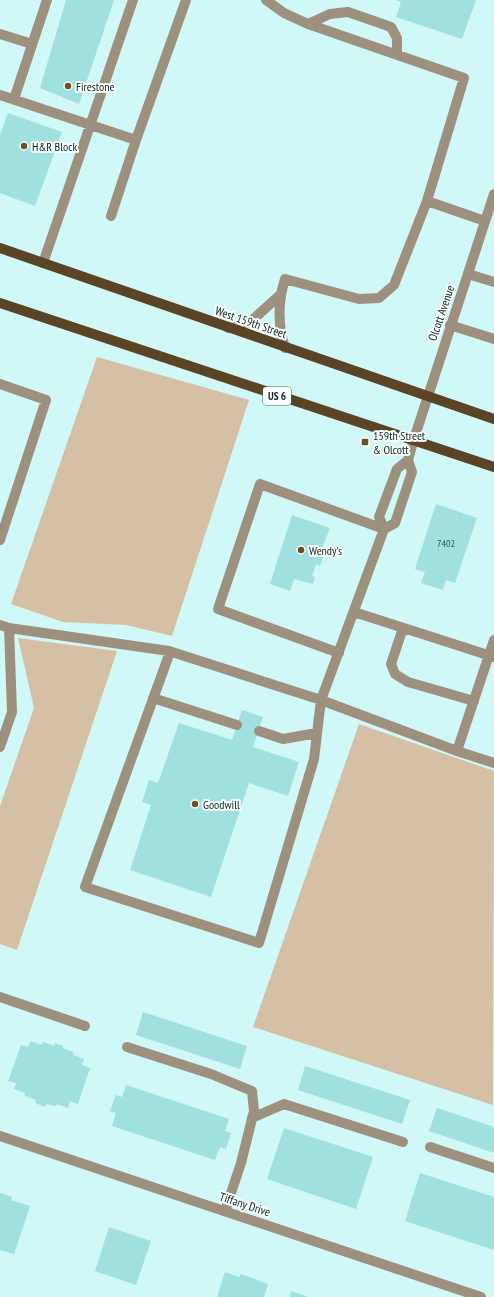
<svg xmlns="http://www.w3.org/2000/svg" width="494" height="1297" font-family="'PT Sans Narrow',sans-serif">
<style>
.green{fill:#d5c0a6}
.building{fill:#a0e0df}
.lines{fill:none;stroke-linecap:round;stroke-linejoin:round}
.lane{stroke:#9d907f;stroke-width:10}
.street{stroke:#9d907f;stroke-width:10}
.primary{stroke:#5a4425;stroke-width:10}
.poi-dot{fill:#6f5025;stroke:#f6fefd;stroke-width:1.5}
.labels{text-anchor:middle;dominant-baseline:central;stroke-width:4;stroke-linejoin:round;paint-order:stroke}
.number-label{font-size:10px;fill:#375352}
.shield{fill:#f6fefd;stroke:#586564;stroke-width:1}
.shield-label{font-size:11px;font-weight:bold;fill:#142423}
.poi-label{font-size:12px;fill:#142423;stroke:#f6fefd;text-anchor:start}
.street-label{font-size:12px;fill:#142423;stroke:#f6fefd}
</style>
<rect width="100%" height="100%" fill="#cff8f7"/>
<path class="green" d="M97,357L249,400L172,636L126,625L63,622L11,604Z
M18,638L117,651L17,950L0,944V806L34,708Z
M359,724L494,771L493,1105L253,1027Z"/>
<path class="building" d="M66,0H114L79,104L40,88Z
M396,0H476L462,39L396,17L401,2Z
M8,113L62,132L35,206L0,193V135Z
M436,504L477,518L455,583L446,580L443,590L421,583L425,572L415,569Z
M292,515L330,528L320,553L324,554L320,566L316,564L312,576L315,577L313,584L294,579L290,591L270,584Z
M242,710L263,717L253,747L299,762L288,796L249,783L211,897L130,870L151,805L142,802L149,780L158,783L179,723L232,740Z
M143,1012L247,1046L240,1069L136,1035Z
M31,1041L41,1045L43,1042L54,1046L55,1043L63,1046L62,1048L74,1052L73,1055L84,1059L82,1065L90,1068L78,1104L70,1101L68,1108L57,1104L56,1106L47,1104L45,1107L35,1103L36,1100L25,1096V1093L14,1089L16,1083L8,1081L21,1045L28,1047Z
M305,1066L410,1100L402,1124L298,1090Z
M126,1085L229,1119L225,1131L231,1133L226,1149L220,1147L215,1160L112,1126L116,1113L110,1111L116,1095L122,1097Z
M437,1108L494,1127V1153L429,1131Z
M284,1128L373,1157L356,1209L267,1179Z
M420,1173L494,1197V1250L405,1221Z
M0,1193L12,1197L11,1200L30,1206L14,1254L0,1250Z
M109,1227L151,1241L136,1285L95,1271Z
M225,1272L239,1277L241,1274L268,1284L264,1297H217Z
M291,1291L308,1297H290Z"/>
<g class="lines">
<path class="lane" d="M266,0L284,13L308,24L464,78L427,201L394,285L379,298L359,299L285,279C278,301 278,326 285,348
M308,24L330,14L348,12L391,27L397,38V54
M0,34L32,44
M0,95L136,140
M14,99L47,0
M427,201L485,221
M111,216L136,140L186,0
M43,263L133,0
M468,274L494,282
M450,325L494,339
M228,328L249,323L280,295
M0,384L46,400L0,540
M384,529L379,517L397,469L408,460
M354,612L494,657
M0,625L9,628L169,651L321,700L384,529L395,523L412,472L408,460L413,442
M403,628L391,664L395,674L408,682L474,701
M170,652L85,887L259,943L314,759L321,700L457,751L494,640
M339,653L218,609L260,484L384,529
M153,698L237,725
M259,731L283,739L317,733
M0,747L12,712L9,628
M457,751L494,763
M0,997L85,1026
M127,1047L211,1074L252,1091L254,1111L241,1163L225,1211
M252,1118L284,1104L403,1142
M430,1147L494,1168"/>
<path class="street" d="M413,442L494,194
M0,1136L481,1297"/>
<path class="primary" d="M0,248L494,419
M0,303L494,467"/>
</g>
<g class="poi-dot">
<circle cx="68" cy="86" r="4"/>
<circle cx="24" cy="146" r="4"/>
<rect x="361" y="438" width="8" height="8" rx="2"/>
<circle cx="301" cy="550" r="4"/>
<circle cx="195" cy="804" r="4"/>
</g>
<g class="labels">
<g class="number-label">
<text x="446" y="543">7402</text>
</g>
<rect class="shield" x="263" y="387" width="28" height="18" rx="3"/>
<g class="shield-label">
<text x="277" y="396">US 6</text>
</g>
<g class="poi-label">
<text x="76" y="86">Firestone</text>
<text x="32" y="146">H&amp;R Block</text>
<text x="373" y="435">159th Street<tspan x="373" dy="14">&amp; Olcott</tspan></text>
<text x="309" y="550">Wendy's</text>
<text x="203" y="804">Goodwill</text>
</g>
<g class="street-label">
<text transform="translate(441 313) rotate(-71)">Olcott Avenue</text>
<text transform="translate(251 322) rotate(19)">West 159th Street</text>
<text transform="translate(245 1204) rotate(18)">Tiffany Drive</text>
</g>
</g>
</svg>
